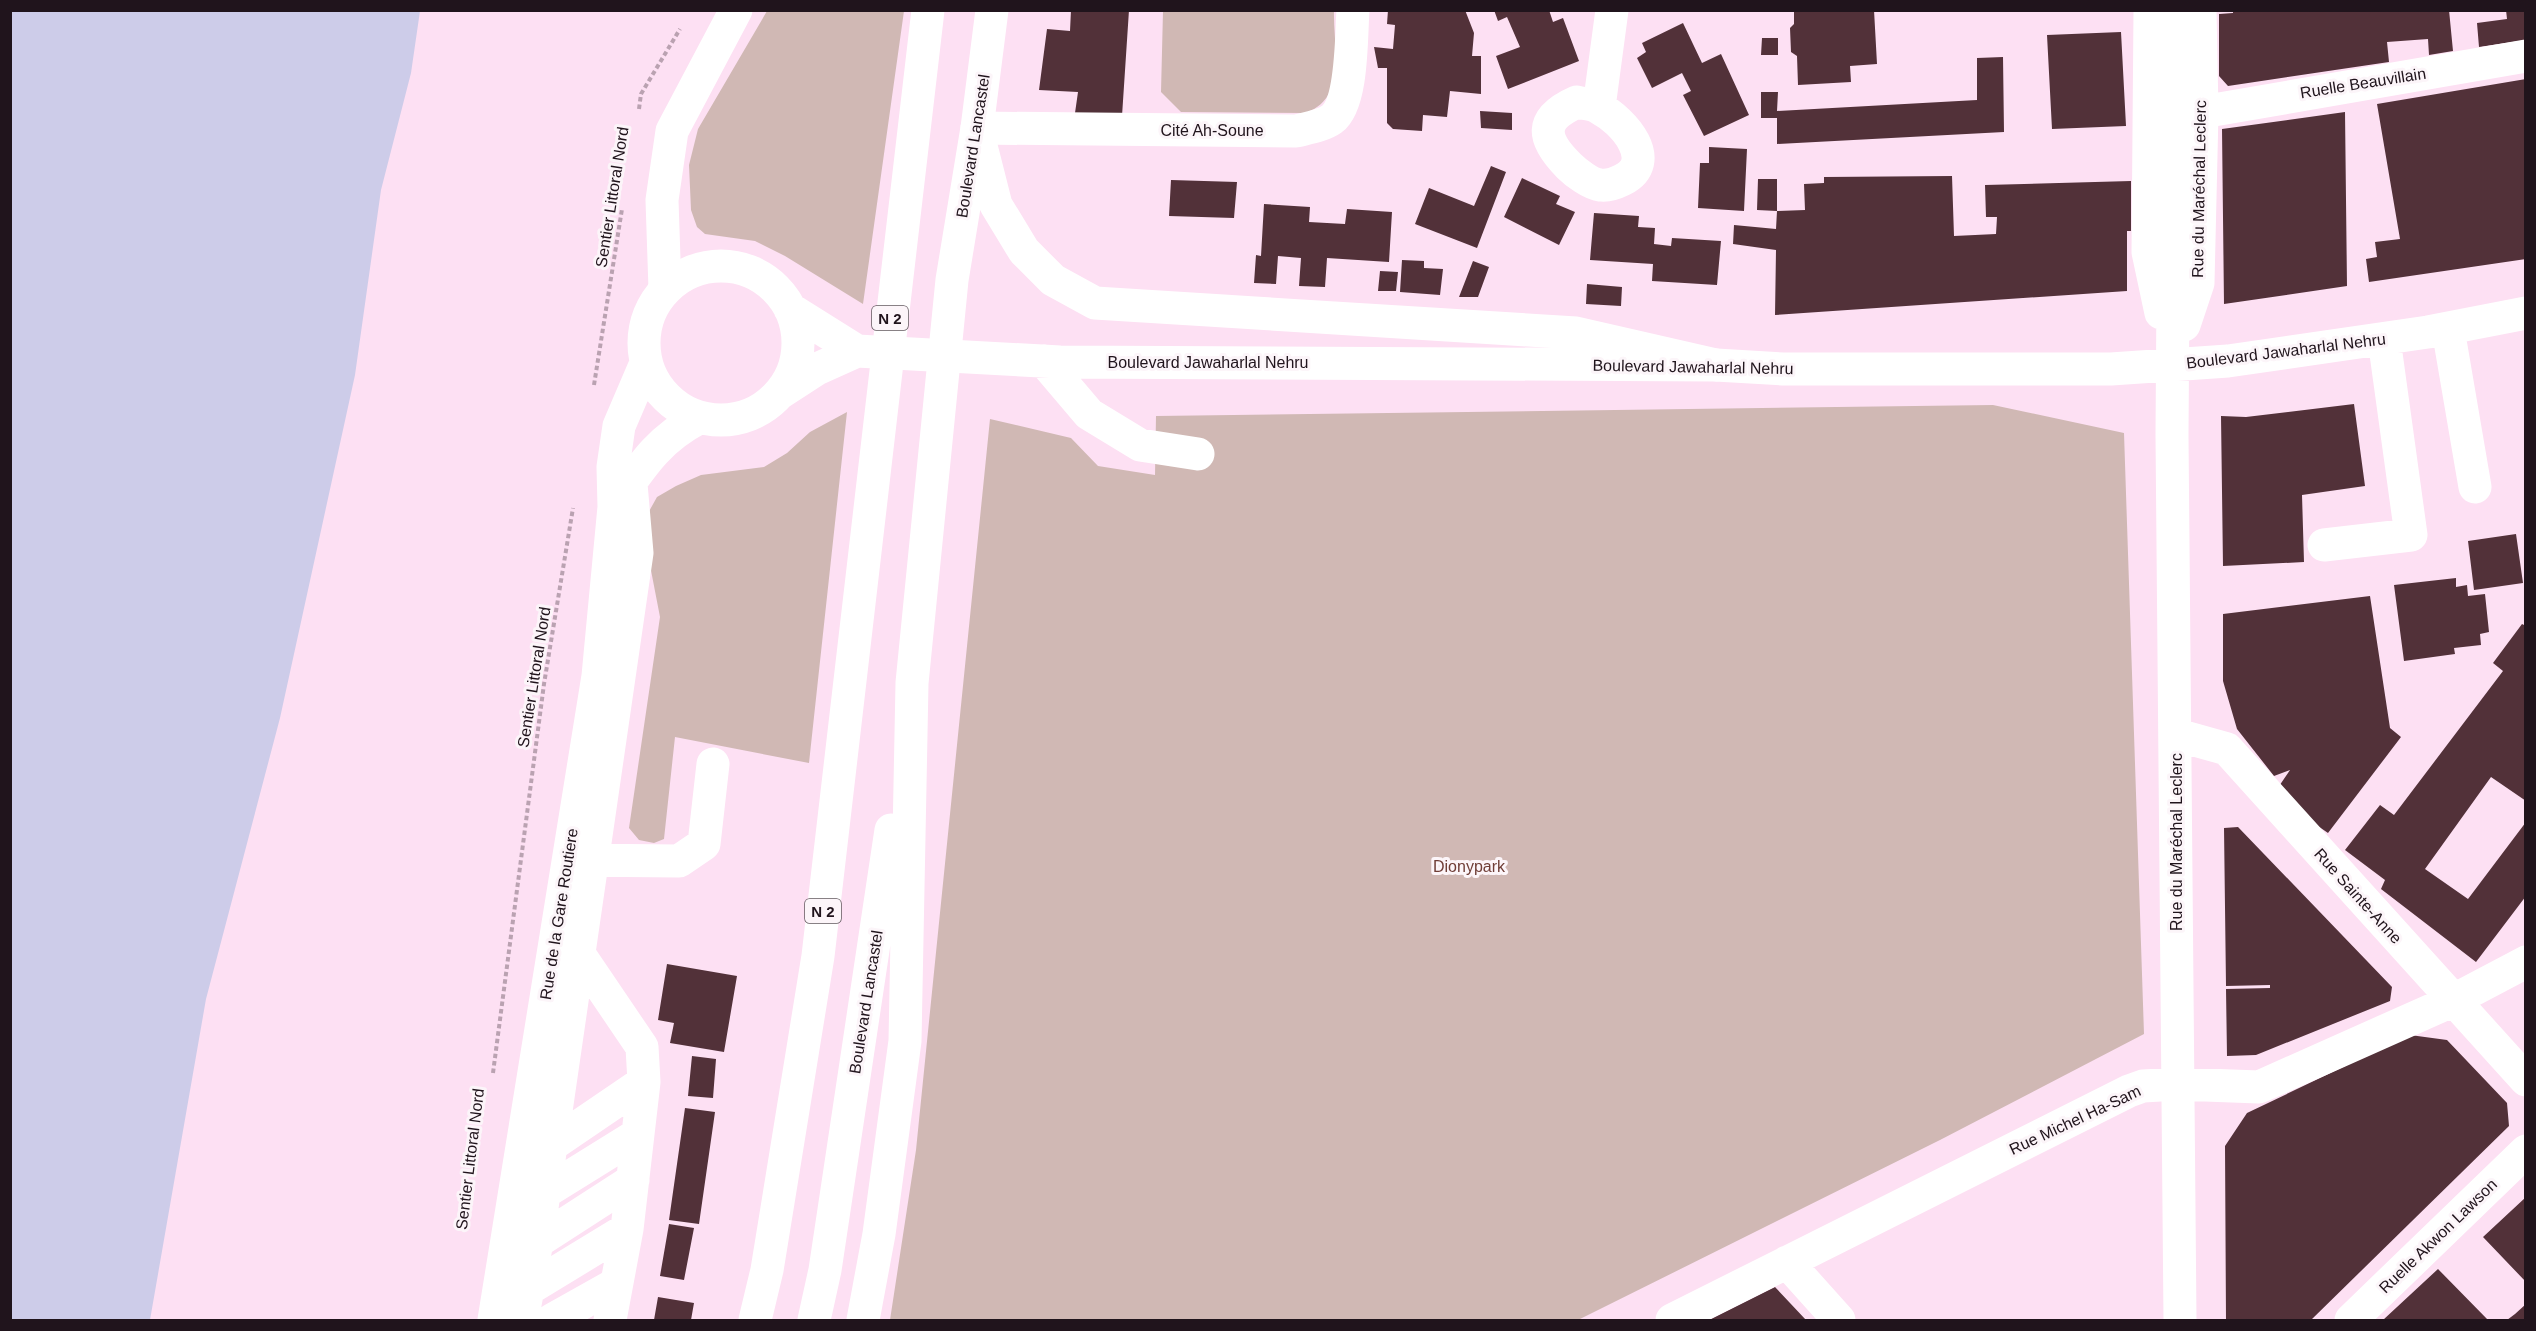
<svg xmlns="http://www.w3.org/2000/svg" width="2536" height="1331" font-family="Arial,sans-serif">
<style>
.green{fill:#d0b8b4}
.water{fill:#cdcce9}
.building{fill:#523139}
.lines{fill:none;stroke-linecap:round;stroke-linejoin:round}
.path{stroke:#baa2b1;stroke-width:4;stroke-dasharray:4.5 3;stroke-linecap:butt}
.minor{stroke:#fff;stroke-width:33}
.major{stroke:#fff;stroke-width:33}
.labels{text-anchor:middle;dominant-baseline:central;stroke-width:6;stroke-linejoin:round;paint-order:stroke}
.shield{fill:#fcf5f9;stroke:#62585e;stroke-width:1.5}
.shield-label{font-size:15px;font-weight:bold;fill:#20141c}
.street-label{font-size:16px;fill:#20141c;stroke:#fcf5f9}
.park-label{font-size:16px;fill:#6f3d36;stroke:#fcf5f9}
</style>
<rect width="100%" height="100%" fill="#fde0f3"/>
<path class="green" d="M767,11H904L863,304L785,256L755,241L705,234L697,227L691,210L689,165L698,129Z
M1163,11H1334C1333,46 1348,99 1305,113L1181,112L1161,92Z
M1993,405L2124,433L2144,1034L1940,1140L1578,1320H890L916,1150L990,419L1071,438L1098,466L1155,475L1156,416Z
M847,412L809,763L675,737L664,839L654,843L639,840L629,828L660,617L649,560L647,515L657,497L676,486L701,475L764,467L787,453L810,432Z"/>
<path class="water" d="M10,11H420L411,73L381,190L355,375L280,718L206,999L150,1320H11Z"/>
<path class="building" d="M1071,10H1129L1122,116L1075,113L1078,92L1039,90L1047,29L1070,31Z
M1388,10H1465L1474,33L1472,56H1481V94L1450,91L1447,117L1423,115L1422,131L1393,129L1387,123V68H1378L1374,47L1393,49L1395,25L1387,24Z
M1494,10H1549L1553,22L1563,18L1579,61L1508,89L1496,56L1520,47L1507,17L1498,21Z
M1794,10H1874L1877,64L1850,66L1851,82L1798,85L1797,56L1791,52L1790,28L1794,24Z
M2233,10H2449L2453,51L2429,55L2428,39L2387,42L2389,62L2228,86L2219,76V14L2233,13Z
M2506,10H2526V40L2479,47L2477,23L2507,19Z
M1683,23L1702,63L1721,54L1749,115L1704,136L1683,95L1691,91L1682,73L1652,88L1637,58L1646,52L1642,43Z
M2121,32L2126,126L2052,129L2047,35Z
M1762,38H1778V55H1761Z
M2003,57L2004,132L1777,144V118H1761V92H1778L1777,111L1977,100V58Z
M2526,79V259L2369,282L2366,259L2377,257L2375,242L2400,239L2377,104Z
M1480,111L1512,113V130L1481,128Z
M2345,112L2347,286L2224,304L2222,129Z
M1709,147L1747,149L1744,211L1698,208L1700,163H1709Z
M1491,166L1506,172L1477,248L1415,224L1429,188L1474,206Z
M1952,176L1954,236L1996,234L1997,217H1986L1985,185L2131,181V231H2127V291L1775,315L1776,250L1733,244L1734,225L1776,229L1777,211L1805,210L1804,184L1824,183V177Z
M1522,178L1560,196L1556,204L1575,212L1559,245L1504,217Z
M1758,179H1777V211L1757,210Z
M1171,180L1237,182L1234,218L1169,216Z
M1264,204L1310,207L1309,222L1345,224L1347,209L1392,212L1389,262L1327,258L1325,287L1299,286L1301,258L1278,256L1276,284L1254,283L1256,255L1261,256Z
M1594,213L1639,216L1638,227L1655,228L1654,244L1671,246L1672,238L1721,241L1717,285L1652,281L1653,264L1590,260Z
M1402,260L1424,261V268L1443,269L1440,295L1400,292Z
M1473,261L1489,267L1478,297H1459Z
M1380,271L1398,272L1396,291H1378Z
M1587,284L1622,287L1621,306L1586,304Z
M2354,404L2365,486L2302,495L2304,562L2223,566L2221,416L2246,417Z
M2516,534L2523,583L2474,590L2468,541Z
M2456,578V587L2467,585L2468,596L2485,594L2489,632L2480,634L2481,645L2454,648L2455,654L2404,661L2394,585Z
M2370,596L2390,728L2401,737L2328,833L2273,795L2290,770L2274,776L2237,729L2223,681V614Z
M2522,624L2526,626V801L2491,777L2425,869L2468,899L2526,822V896L2476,962L2381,889L2385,880L2345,850L2380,805L2394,815L2503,671L2493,663Z
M2238,827L2392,987L2390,1001L2256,1055L2227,1056L2226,989L2270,988V985L2226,986L2224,828Z
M667,964L737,976L724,1052L670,1043L674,1023L658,1020Z
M2410,1035L2447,1040L2507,1103L2509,1126L2311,1320H2226L2225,1146L2247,1113Z
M692,1056L716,1059L713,1098L688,1096Z
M685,1108L715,1112L699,1224L669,1220Z
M2526,1197V1282L2483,1237Z
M669,1224L694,1228L684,1280L660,1276Z
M2438,1269L2488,1320H2383Z
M1775,1287L1806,1320H1709Z
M658,1297L694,1303L691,1320H654Z
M2526,1304V1320H2507L2515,1314Z"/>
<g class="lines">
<path class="path" d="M639,109L641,94L680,29
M594,385L622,209
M493,1073L544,684L573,508"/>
<path class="minor" d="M2150,10L2148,252L2161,313
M2175,10L2172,435L2180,1320
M1577,102C1584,104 1593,104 1599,108C1624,121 1659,162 1622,180C1616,183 1607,186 1600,185C1591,184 1576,173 1569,166C1542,139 1538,119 1577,102Z
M1599,107L1612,10
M2202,112L2526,56
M977,128L1296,131C1308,128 1322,126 1332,119C1353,103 1351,36 1353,10
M644 343a77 77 0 1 1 154 0a77 77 0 1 1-154 0Z
M790,309L857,351
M2184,325L2198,283L2202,112L2200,10
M2448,329L2475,487
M1044,361L1089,414L1140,445L1198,454
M780,393L817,369L857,351L1060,362L1716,365L1783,369H2111L2228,361L2428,332L2526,313
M618,500C643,464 659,439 699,418
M2324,545L2411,535L2384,339
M2177,735L2227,749L2526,1080
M573,860L679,861L704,844L713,764
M569,952L579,954L642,1047L644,1082L627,1229L610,1320
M550,1146L644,1082
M542,1194L637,1135
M537,1242L633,1180
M1787,1262L1839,1320
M527,1290L627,1229
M494,1320L598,676L614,507L613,467L619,426L646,363
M522,1320L537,1242L637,553L631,484
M552,1320L616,1284
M1672,1320L2129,1091L2143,1086L2178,1084L2259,1087L2452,1001L2526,962
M2351,1320L2526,1151"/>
<path class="major" d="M980,142L996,205L1024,251L1053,280L1095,303L1576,333L1716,365
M665,289L662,200L672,131L736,10
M755,1320L767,1270L818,956L928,10
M814,1320L825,1270L891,830
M863,1320L879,1234L905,1041L912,683L952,280L977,128L992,10"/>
</g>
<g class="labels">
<g class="shield">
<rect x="872" y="306" width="36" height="24" rx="4.5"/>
<rect x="805" y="899" width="36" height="24" rx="4.5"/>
</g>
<g class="shield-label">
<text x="890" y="318">N 2</text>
<text x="823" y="911">N 2</text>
</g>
<g class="street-label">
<text transform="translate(2363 83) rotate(-9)">Ruelle Beauvillain</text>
<text x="1212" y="130">Cité Ah-Soune</text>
<text transform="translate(973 146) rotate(-81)">Boulevard Lancastel</text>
<text transform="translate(2199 189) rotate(-89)">Rue du Maréchal Leclerc</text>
<text transform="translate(612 197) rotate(-81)">Sentier Littoral Nord</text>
<text transform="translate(2286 351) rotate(-7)">Boulevard Jawaharlal Nehru</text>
<text x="1208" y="362">Boulevard Jawaharlal Nehru</text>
<text transform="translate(1693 367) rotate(1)">Boulevard Jawaharlal Nehru</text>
<text transform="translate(534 677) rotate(-81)">Sentier Littoral Nord</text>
<text transform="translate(2176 842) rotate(-90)">Rue du Maréchal Leclerc</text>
<text transform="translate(2358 896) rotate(48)">Rue Sainte-Anne</text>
<text transform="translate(559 914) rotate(-81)">Rue de la Gare Routiere</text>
<text transform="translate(866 1002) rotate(-81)">Boulevard Lancastel</text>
<text transform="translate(2075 1120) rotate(-25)">Rue Michel Ha-Sam</text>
<text transform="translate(470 1159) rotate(-83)">Sentier Littoral Nord</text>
<text transform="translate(2438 1236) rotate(-44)">Ruelle Akwon Lawson</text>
</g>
<g class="park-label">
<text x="1469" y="866">Dionypark</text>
</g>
</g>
<rect width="2536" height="1331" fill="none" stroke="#20141c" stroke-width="24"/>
</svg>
